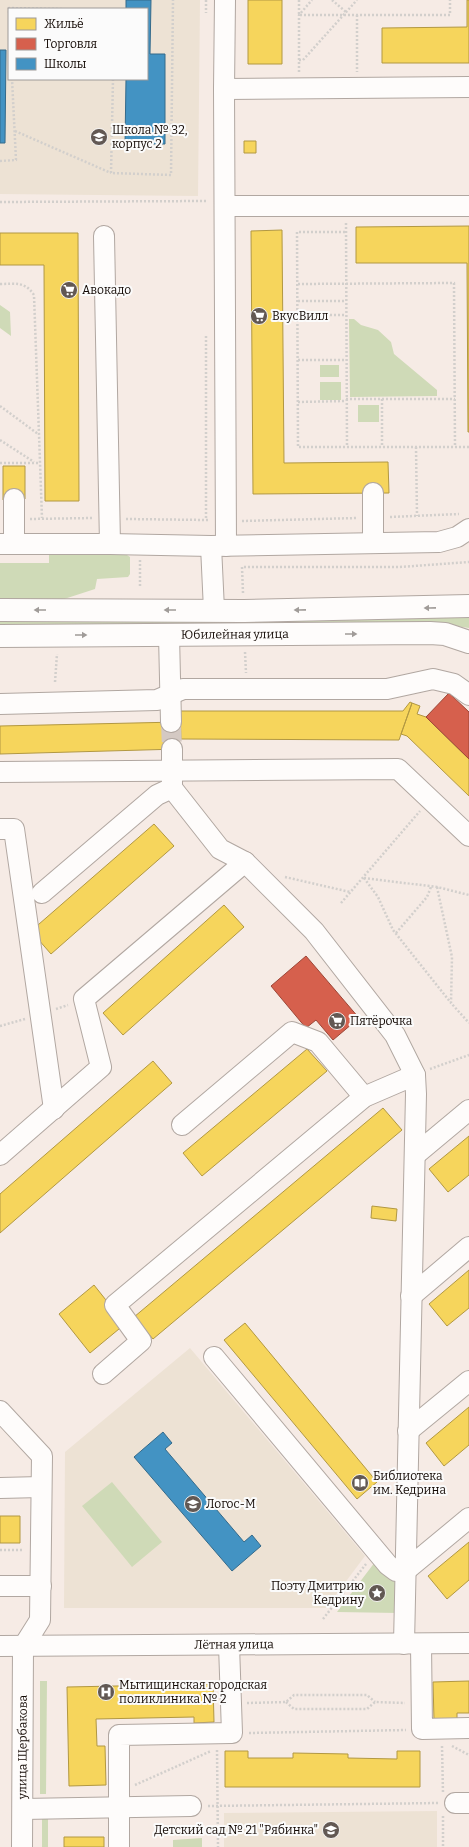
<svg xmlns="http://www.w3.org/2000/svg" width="469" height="1847" font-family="Bitter,serif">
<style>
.education{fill:#ede2d4;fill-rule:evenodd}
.green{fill:#cfdab7}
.homes{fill:#f6d55c;stroke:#b29842}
.shops{fill:#d6604d;stroke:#9c4637}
.schools{fill:#4393c3;stroke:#356a8a}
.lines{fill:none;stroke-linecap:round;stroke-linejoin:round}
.minor-tunnel{stroke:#d4c9c3;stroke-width:20;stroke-dasharray:20 10;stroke-linecap:butt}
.minor-casing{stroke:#b1a7a1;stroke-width:22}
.major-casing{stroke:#b1a7a1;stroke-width:24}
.path{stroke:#d2cfcc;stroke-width:2.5;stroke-dasharray:2 2;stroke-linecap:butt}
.minor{stroke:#fefcfb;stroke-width:20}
.major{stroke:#fefcfb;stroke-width:22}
.oneway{fill:#a09b98}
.labels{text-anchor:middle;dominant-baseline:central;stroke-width:4;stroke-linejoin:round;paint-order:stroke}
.poi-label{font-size:12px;fill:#130904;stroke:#fbfbfb;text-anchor:start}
.street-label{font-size:12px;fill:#130904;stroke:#fbfbfb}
</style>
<rect width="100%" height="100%" fill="#f6ebe5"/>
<path class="education" d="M0,0H200L198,196L0,194ZM9,9H147V79H9Z
M190,1348L365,1556L326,1608H64L65,1452Z
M437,1811V1847H224V1813Z"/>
<path class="green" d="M0,305L10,312L11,336L0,328Z
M349,319H354L361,325L378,330L391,342L394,354L437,390V396L350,397Z
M320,365H339V377H320Z
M320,382H341V400H320Z
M358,405H379V422H358Z
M124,553L130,557V574L128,577L97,579L95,589L58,601L0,600V563H49V554Z
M469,617V628L456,626L0,627V619Z
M112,1482L162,1542L132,1567L82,1506Z
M375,1562L399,1586L398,1613L337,1612Z
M40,1681H47L46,1794H40Z
M42,1815H48V1847H42Z
M202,1838V1847H173V1840Z"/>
<path class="homes" d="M248,0H282V64H248Z
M467,0H469V63H382V28L467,27Z
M244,141H256V153H244Z
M469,226V432H468L467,263H356V227Z
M282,230L284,463L388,462L389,493L253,494L251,231Z
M0,233H78L79,501H45L44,265H0Z
M3,466H25V499L3,500Z
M410,702L412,703L399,740L181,739L180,711H403Z
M412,703L420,706L417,714L426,717L469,759V796L407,736L401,734Z
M178,722L179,749L0,754V726Z
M154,824L174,846L51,954L31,931Z
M224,905L244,927L123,1035L103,1013Z
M307,1049L327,1071L202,1176L183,1153Z
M153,1061L172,1083L0,1233V1194Z
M383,1108L402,1130L153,1339L134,1317Z
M469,1136V1175L448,1192L429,1169Z
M372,1206L397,1209L396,1221L371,1218Z
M469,1270V1308L447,1326L429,1304Z
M94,1285L125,1324L90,1353L59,1314Z
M245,1323L377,1482L357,1499L224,1340Z
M469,1407V1445L444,1466L426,1443Z
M0,1516H20V1543H0Z
M469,1542V1580L447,1599L428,1576Z
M469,1681V1713H457V1719L434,1720L433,1682Z
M213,1684L214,1722L194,1723V1717L96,1719L97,1746H105L106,1785L69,1786L67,1687Z
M225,1751H248V1758H293V1753L348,1754V1758L397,1759V1751H420V1787H225Z
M64,1837H104V1847H64Z"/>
<path class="shops" d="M449,693L469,712V759L426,717Z
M306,956L359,1018L333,1040L316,1020L306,1028L271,986Z"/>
<path class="schools" d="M126,0H151L150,54H165V144H125L126,79H147V9H126Z
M0,50H6L5,143H0Z
M163,1432L172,1443L165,1449L244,1542L252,1535L261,1546L232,1571L134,1457Z"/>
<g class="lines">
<path class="minor-tunnel" d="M171,722L172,749"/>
<g class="minor-casing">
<g id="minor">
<path d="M225,0L224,89L469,87"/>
<path d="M224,89L226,546"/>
<path d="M225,206H469"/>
<path d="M104,236L110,544"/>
<path d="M373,493V543"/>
<path d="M14,499V544"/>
<path d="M0,544H110L211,546L439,542L457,537L469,529"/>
<path d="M211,546L214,610"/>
<path d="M169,635L171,722"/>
<path d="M0,704L157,700L183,689H387L433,679L454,684L469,695"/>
<path d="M172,749V788L220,849L245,862L314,931L395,1035L415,1075L416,1094L404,1644"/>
<path d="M0,772L398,769L469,836"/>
<path d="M0,829H14L54,1109"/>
<path d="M42,893L157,795L172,788"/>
<path d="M182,1125L292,1032L318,1042L364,1097"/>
<path d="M0,1155L101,1067L84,999L245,862"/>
<path d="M415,1155L469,1110"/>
<path d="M411,1296L469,1247"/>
<path d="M214,1357L388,1565L396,1571H405L469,1518"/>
<path d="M103,1374L141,1341L115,1305L364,1097L415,1075"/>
<path d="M0,1411L42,1456L40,1620L23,1647"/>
<path d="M408,1431L469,1381"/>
<path d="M0,1488L41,1487"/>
<path d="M0,1586H41"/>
<path d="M421,1644L422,1729L469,1728"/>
<path id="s1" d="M0,1646L469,1643"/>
<path d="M455,1803H469"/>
<path d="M23,1809L191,1806"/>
<path id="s2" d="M22,1847L23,1647"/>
<path d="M119,1847V1735L232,1733L229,1645"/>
</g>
</g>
<g class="major-casing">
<g id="major">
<path d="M0,610L244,611L469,606"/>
<path id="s3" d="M0,636L430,633L445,634L469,642"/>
</g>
</g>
<path class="path" d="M206,0V13
M299,0V15H450V0
M332,0L346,12
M9,13V8L63,9
M357,15V72
M299,60H303L357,0
M299,72V15L312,0
M113,79L111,173L171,175L173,0
M15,131L111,173
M0,161L16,160L12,79
M0,202L206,201
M346,223L347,447
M345,232H297L298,447H469
M0,284C15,284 25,281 34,295L42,518
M298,284L454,283L455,447
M298,301H346
M298,315H346
M206,336V520H209
M298,360H346
M346,399H455
M382,399V447
M298,402L346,401
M0,406L38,434
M0,440L34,462
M416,447L417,516
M0,463H40
M390,517L459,514
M30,519L93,518
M126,519L207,520
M242,521L357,518
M140,586V560
M243,593L242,567H400L469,562
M245,652L246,673
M55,682L57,654
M285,877L350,892
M364,878L378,897L393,930L451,1003
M364,878L437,887L469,895
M437,887L452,957L451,1003L469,1023
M341,903L420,811
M396,933L427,897L431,887
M56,1009L68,1005
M0,1026L25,1019
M430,1069L469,1055
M0,1550H23
M323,1619L366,1564
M286,1702L294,1709H367L375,1702L405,1703
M247,1703L286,1702L294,1695H367L375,1702
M249,1733L406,1730
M442,1746L443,1793
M452,1746L469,1755
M217,1750L218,1847
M135,1785L211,1751
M208,1806L439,1803
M443,1816V1847"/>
<use href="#minor" class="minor"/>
<use href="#major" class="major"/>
</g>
<defs><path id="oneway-solid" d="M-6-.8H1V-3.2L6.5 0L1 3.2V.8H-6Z"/></defs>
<g class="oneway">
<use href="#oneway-solid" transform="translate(430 608) rotate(179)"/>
<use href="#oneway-solid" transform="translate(40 610) rotate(180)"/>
<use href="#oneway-solid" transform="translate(170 610) rotate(180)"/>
<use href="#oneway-solid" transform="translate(300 610) rotate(179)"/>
<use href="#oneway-solid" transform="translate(351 634)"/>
<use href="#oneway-solid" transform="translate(81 635)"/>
</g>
<defs>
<g id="school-disc" transform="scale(0.9)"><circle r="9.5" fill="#625853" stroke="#fbfbfb"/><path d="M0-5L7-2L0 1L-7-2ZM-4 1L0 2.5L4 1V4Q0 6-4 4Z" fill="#fff"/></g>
<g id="supermarket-disc" transform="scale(0.9)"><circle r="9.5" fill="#625853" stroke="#fbfbfb"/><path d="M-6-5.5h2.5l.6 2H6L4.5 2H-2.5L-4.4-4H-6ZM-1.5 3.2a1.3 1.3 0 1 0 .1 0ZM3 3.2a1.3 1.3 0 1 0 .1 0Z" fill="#fff"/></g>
<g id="library-disc" transform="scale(0.9)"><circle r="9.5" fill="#625853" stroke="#fbfbfb"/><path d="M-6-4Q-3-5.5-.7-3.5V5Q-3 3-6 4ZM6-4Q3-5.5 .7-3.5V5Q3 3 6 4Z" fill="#fff"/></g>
<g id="sight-disc" transform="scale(0.9)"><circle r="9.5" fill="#625853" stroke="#fbfbfb"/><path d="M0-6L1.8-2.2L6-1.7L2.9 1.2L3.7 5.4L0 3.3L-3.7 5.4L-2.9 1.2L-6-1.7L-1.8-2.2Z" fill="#fff"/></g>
<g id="hospital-disc" transform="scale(0.9)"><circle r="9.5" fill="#625853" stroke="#fbfbfb"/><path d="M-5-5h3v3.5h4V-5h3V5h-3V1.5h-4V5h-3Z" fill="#fff"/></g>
</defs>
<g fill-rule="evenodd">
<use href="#school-disc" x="99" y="137"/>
<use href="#supermarket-disc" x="69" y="290"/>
<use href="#supermarket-disc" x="259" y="316"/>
<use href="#supermarket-disc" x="337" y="1021"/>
<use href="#library-disc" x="360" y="1483"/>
<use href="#school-disc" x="193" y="1504"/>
<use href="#sight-disc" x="377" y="1593"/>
<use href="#hospital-disc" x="106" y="1692"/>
<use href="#school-disc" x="331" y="1830"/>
</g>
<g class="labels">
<g class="poi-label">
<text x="112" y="130">Школа № 32,<tspan x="112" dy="14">корпус 2</tspan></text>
<text x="82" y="290">Авокадо</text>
<text x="272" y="316">ВкусВилл</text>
<text x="350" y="1021">Пятёрочка</text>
<text x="373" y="1476">Библиотека<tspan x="373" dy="14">им. Кедрина</tspan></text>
<text x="206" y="1504">Логос-М</text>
<text x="364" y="1586" text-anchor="end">Поэту Дмитрию<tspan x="364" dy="14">Кедрину</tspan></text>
<text x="119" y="1685">Мытищинская городская<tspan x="119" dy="14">поликлиника № 2</tspan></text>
<text x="318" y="1830" text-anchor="end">Детский сад № 21 "Рябинка"</text>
</g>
<g class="street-label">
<text stroke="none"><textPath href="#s3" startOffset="235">Юбилейная улица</textPath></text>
<text stroke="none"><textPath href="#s1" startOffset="234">Лётная улица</textPath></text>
<text stroke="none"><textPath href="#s2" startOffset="100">улица Щербакова</textPath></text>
</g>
</g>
<rect x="8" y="8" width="140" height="72" fill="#fbfbfb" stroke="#9e9a98"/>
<rect x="16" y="18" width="20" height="12" fill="#f6d55c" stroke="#9e9a98"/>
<text x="44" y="28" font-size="12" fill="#130904">Жильё</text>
<rect x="16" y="38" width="20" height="12" fill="#d6604d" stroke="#9e9a98"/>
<text x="44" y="48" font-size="12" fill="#130904">Торговля</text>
<rect x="16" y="58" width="20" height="12" fill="#4393c3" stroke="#9e9a98"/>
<text x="44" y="68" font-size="12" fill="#130904">Школы</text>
</svg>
